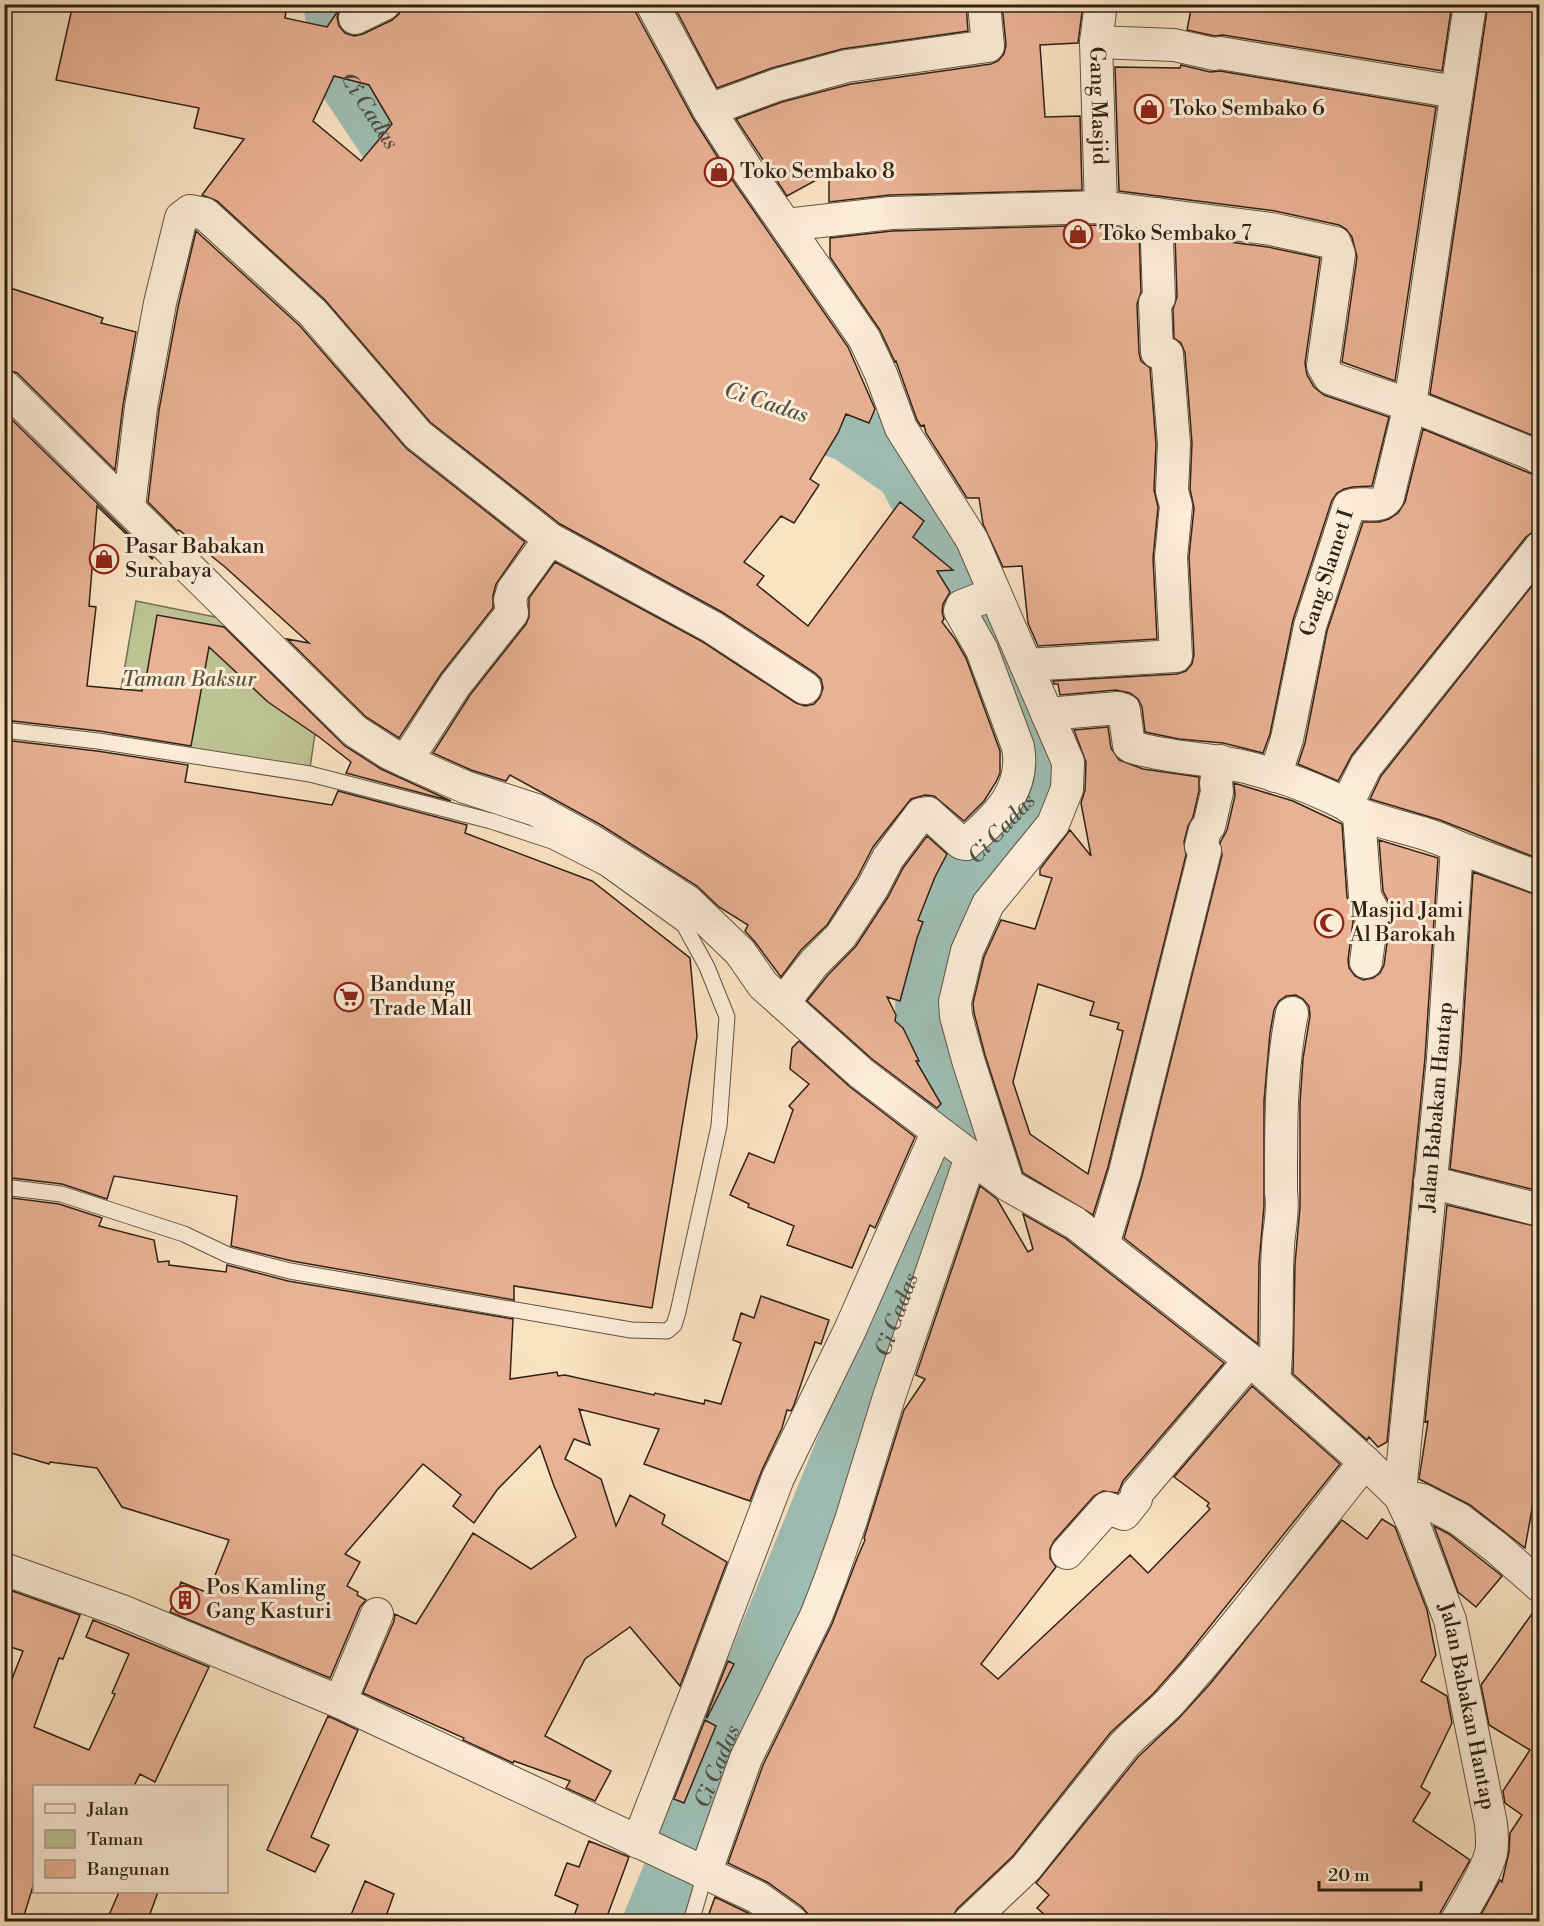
<svg xmlns="http://www.w3.org/2000/svg" width="1544" height="1926" font-family="'Libre Bodoni',serif">
<style>
.green{fill:#bdc494;stroke:#767254;stroke-width:1.5}
.lines{fill:none;stroke-linecap:round;stroke-linejoin:round}
.river{stroke:#9ebeb5;stroke-width:62}
.building{fill:#eab295;stroke:#302115;stroke-width:1.5;fill-rule:evenodd}
.lane-casing{stroke:#625240;stroke-width:17}
.street-casing{stroke:#625240;stroke-width:34}
.lane{stroke:#fcedd8;stroke-width:15}
.street{stroke:#fcedd8;stroke-width:32}
.labels{text-anchor:middle;dominant-baseline:central;stroke-width:6;stroke-linejoin:round;paint-order:stroke}
.street-label{font-size:21px;fill:#302115;stroke:#fcedd8}
.poi-label{font-size:21px;fill:#302115;stroke:#fcedd8;text-anchor:start}
.park-label{font-size:21px;font-style:italic;fill:#5a523b;stroke:#fcedd8}
.water-label{font-size:22px;font-style:italic;fill:#515045;stroke:#fcedd8}
</style>
<rect width="100%" height="100%" fill="#fae3c3"/>
<filter id="stains"><feTurbulence type="fractalNoise" baseFrequency=".00333" numOctaves="4"/><feColorMatrix values="0 0 0 0 .2 0 0 0 0 .09 0 0 0 0 .02 0 0 0 .5 -.17"/></filter>
<radialGradient id="worn" r=".72"><stop offset=".6" stop-color="#630" stop-opacity="0"/><stop offset="1" stop-color="#630" stop-opacity=".3"/></radialGradient>
<path class="green" d="M136,601L220,618L317,720L310,768L113,736Z"/>
<g class="lines">
<g class="river">
<path id="s1" d="M334,4L351,83L416,181L434,200"/>
<path id="s2" d="M654,1922L859,1418L962,1137L963,1133L929,1047L926,1006L938,936L977,855L1037,791L1031,740L986,625L907,471L849,431L761,401"/>
</g>
</g>
<path class="building" d="M73,4H287L285,18L327,27L340,8L337,17L339,26L345,33L354,36L363,34L392,20L399,14L402,4H634L636,13L694,120L731,178L848,347L875,409L869,423L846,414L838,433L810,479L819,485L794,523L781,516L744,562L764,576L757,585L808,626L900,502L924,521L913,537L953,570L937,571L950,592L943,604L942,612L944,619L942,622L955,639L966,658L1000,751V773L996,782L984,801L964,821L934,796L925,795L911,799L873,847L857,878L827,925L801,950L781,977L755,942L745,931L748,925L719,907L697,886L601,825L510,775L506,781L471,770L433,753L470,695L526,624L529,617V598L555,562L703,642L796,703L805,706L814,704L820,697L823,688L821,679L815,673L722,612L560,524L430,422L325,300L217,201L202,195L244,139L194,128L199,108L56,80ZM334,76L369,85L392,124L361,161L313,121Z
M673,4H966L968,31L842,49L772,68L717,88Z
M1002,4H1083L1078,43L1040,45L1045,117L1080,116L1082,190L890,195L829,202V173L787,196L736,119L782,102L851,84L991,64L998,61L1004,54L1006,45Z
M1192,4H1452L1442,71L1223,35L1215,36L1187,30Z
M1488,4H1539V438L1430,394Z
M1181,65L1210,72L1220,71L1436,107L1395,381L1342,362L1357,257L1352,237L1346,229L1339,225L1275,211L1119,191L1115,67L1180,68Z
M1100,225L1139,230L1141,292L1137,304L1139,353L1141,361L1150,368L1156,444L1154,490L1158,507L1153,558L1157,639L1038,646L1028,623L1022,566L1003,567L983,524L979,498H967L926,433L924,425L921,426L917,420L896,361L895,362L880,330L830,257V238L892,231Z
M196,231L300,326L407,449L525,542L496,584L493,595V608L441,674L399,738L366,717L287,639L309,643L225,567L179,530L177,531L148,502L159,410L178,307Z
M1175,235L1268,247L1320,258L1305,363L1307,375L1314,387L1324,395L1389,417L1372,486L1353,487L1344,489L1337,493L1332,500L1293,620L1270,734L1263,753L1223,743L1179,739L1145,732L1142,707L1138,699L1130,693L1116,690L1060,695L1058,684H1054L1053,681L1177,674L1186,671L1192,664L1194,655L1189,557L1194,508L1190,489L1192,443L1185,353L1181,343L1174,338L1173,309L1177,297Z
M4,286L103,318L101,323L136,332L123,405L115,470L17,373L4,369Z
M4,412L153,558L152,559L97,506L89,606L96,607L87,686L142,691L144,678L146,679L157,615L224,627L345,746L381,769L451,801L346,773L351,762L319,737L268,702L209,647L191,746L99,731L4,720Z
M1423,429L1539,477V530L1533,532L1526,537L1352,755L1338,781L1298,764L1305,743L1327,631L1363,522H1379L1389,519L1398,513L1405,502Z
M1539,577V859L1440,820L1370,799L1381,776Z
M1108,727L1111,748L1119,760L1143,769L1199,777V791L1193,817L1188,826L1184,842L1186,855L1108,1167L1093,1215L1023,1173L985,1055L974,1013L973,1003L984,957L1001,920L1035,929L1052,878L1040,875V869L1070,830L1091,856L1081,803L1085,790L1086,762L1074,730ZM1038,984L1094,1002L1090,1015L1119,1023L1117,1029L1123,1031L1088,1174L1030,1134L1013,1082Z
M4,740L97,751L188,765L185,782L332,805L338,791L467,825L465,833L592,881L690,958L697,1036L652,1308L514,1286V1300L292,1261L231,1246L237,1196L114,1176L107,1199L62,1184L4,1177Z
M1234,783L1293,801L1342,824L1347,897L1354,914L1348,960L1349,968L1355,976L1363,980L1373,978L1380,973L1384,965L1391,913L1389,903L1383,891L1379,840L1438,858L1425,1058L1387,1442L1378,1447L1369,1437L1367,1440L1293,1374L1295,1264L1300,1207V1103L1303,1059L1310,1016L1309,1006L1303,999L1296,995L1286,996L1279,1001L1274,1010L1270,1033L1264,1101V1206L1259,1263L1258,1344L1124,1238L1142,1176L1222,855L1220,843L1227,830L1235,796Z
M927,836L947,854L935,877L918,920L923,922L917,938L900,1001L887,997L896,1015L895,1021L903,1028L919,1061H916L941,1104L937,1108L872,1059L807,1001L828,975L856,946L888,897L903,868Z
M1473,872L1539,896V1191L1450,1169L1461,1060Z
M799,1041L850,1087L915,1137L875,1228L870,1225L852,1268L787,1245L794,1226L748,1207L749,1204L730,1195L749,1153L774,1163L793,1110L789,1106L809,1084L790,1069L792,1048Z
M980,1186L997,1199L1028,1252L1033,1249L1023,1214L1065,1238L1224,1363L1123,1481L1118,1493L1103,1491L1094,1496L1054,1541L1050,1549V1558L1056,1567L981,1664L998,1679L1130,1555L1148,1573L1210,1509L1207,1506L1209,1503L1174,1477L1252,1386L1340,1464L1183,1660L1153,1694L1111,1732L1013,1856L957,1909L950,1922H810L808,1914L802,1907L767,1882L728,1863L763,1765L832,1624L858,1556L865,1540L864,1538L904,1410L925,1379L916,1375Z
M4,1197L59,1204L102,1218L99,1226L154,1240L158,1262L169,1261V1265L226,1272L227,1265L288,1281L513,1319L510,1379L557,1372L558,1376L565,1375L654,1395L655,1393L704,1404L705,1400L721,1404L741,1343L733,1340L741,1313L754,1318L761,1296L829,1320L821,1344L815,1342L794,1405L791,1411L787,1410L782,1428L762,1470L750,1501L644,1464L659,1429L579,1409L590,1445L574,1439L565,1459L601,1479L616,1526L630,1495L665,1515L662,1524L727,1562L680,1686L630,1627L585,1659L545,1736L611,1771L595,1801L566,1788L570,1781L514,1761L513,1763L463,1740L464,1738L363,1693L394,1621L395,1614L416,1624L473,1533L531,1569L576,1537L554,1486L540,1446L497,1490L474,1523L453,1506L461,1495L423,1464L345,1554L360,1562L347,1586L358,1592L357,1595L366,1600L360,1607L330,1678L170,1612L181,1582L208,1593L229,1540L122,1507L97,1468L50,1462L49,1464L4,1451Z
M1447,1205L1539,1227V1500L1534,1498L1525,1548L1470,1505L1419,1479L1428,1421L1425,1422Z
M1382,1519L1395,1527L1427,1610L1436,1655L1421,1681L1447,1696L1452,1723L1421,1787L1430,1793L1413,1821L1470,1860L1440,1913L1438,1922H1053L1037,1908L1049,1895L1036,1883L1138,1757L1178,1719L1210,1684L1342,1520L1367,1539Z
M1434,1526L1449,1534L1502,1576L1476,1607L1458,1592Z
M4,1588L80,1615L63,1659L59,1658L34,1727L89,1750L115,1694L112,1693L129,1654L86,1637L93,1620L209,1667L155,1782L140,1774L134,1786H34V1883L22,1922H4V1699L23,1651L4,1645Z
M1539,1604V1922H1477L1500,1880L1502,1882L1509,1852L1510,1833L1522,1815L1505,1803L1503,1791L1530,1750L1489,1725L1481,1685Z
M728,1661L734,1664L707,1718L706,1717Z
M328,1716L358,1730L311,1837L329,1845L315,1872L267,1850Z
M705,1720L716,1726L684,1803L674,1799Z
M589,1841L629,1857L605,1922H572L578,1905L555,1895L567,1863L579,1867Z
M365,1881L394,1894L384,1922H348Z
M119,1892H158L147,1922H106Z
M715,1897L748,1913L760,1922H706Z"/>
<g class="lines">
<g class="lane-casing">
<path id="lane" d="M4,730L98,741L310,774L491,821L552,841L605,868L684,925L707,967L727,1017L719,1126L678,1312L674,1325L667,1331L631,1330L290,1271L228,1255L184,1234L61,1194L4,1187
M691,1922L705,1874"/>
</g>
<g class="street-casing">
<g id="street">
<path d="M652,4L709,110L746,168L864,338L881,374L901,428L972,540L1068,762L1067,789L1053,824L988,904L967,951L955,1002L956,1016L968,1060L1006,1178"/>
<path id="s3" d="M1101,4L1096,42L1101,207"/>
<path d="M355,18L384,4"/>
<path d="M1096,42L1174,45L1214,54L1220,53L1456,92"/>
<path d="M709,110L777,85L847,66L988,46L984,4"/>
<path d="M786,225L891,213L1101,207L1271,229L1335,243L1339,254L1323,366L1330,378L1410,405L1532,454L1540,459"/>
<path d="M4,386L355,731L389,753L406,761L465,787L536,810L592,841L687,901L740,952L763,985L861,1073L1008,1185L1075,1223L1250,1360L1365,1462L1400,1496L1422,1500L1459,1519L1497,1548L1540,1586"/>
<path d="M129,507L141,407L160,303L181,218L190,211L205,214L313,313L418,435L550,539L712,627L805,688"/>
<path d="M1026,665L1176,656L1171,557L1176,506L1172,491L1174,444L1167,354L1157,352L1155,303L1159,298L1156,214"/>
<path id="s4" d="M1047,714L1118,708L1124,710L1129,745L1132,747C1171,759 1213,758 1253,769C1284,777 1315,789 1343,803C1350,806 1355,813 1362,815C1393,827 1428,831 1457,847L1443,1059L1400,1492V1496L1415,1528L1450,1620L1491,1824C1492,1834 1493,1843 1491,1853C1486,1873 1467,1903 1456,1922"/>
<path d="M406,761L455,685L512,613L510,600L513,590L550,539"/>
<path id="s5" d="M1275,776L1287,739L1310,626L1349,506C1362,500 1380,511 1388,497L1410,405L1470,4"/>
<path d="M1347,804L1366,766L1540,548"/>
<path d="M1359,815L1365,896L1373,911L1366,962"/>
<path d="M1457,847L1540,878"/>
<path d="M783,1003L814,963L841,936L873,887L888,858L921,814L928,813L961,843L966,844C996,817 1026,791 1018,747L982,650L960,611L962,606L995,593"/>
<path d="M1430,1182L1540,1210"/>
<path d="M1103,1245L1125,1172L1205,851L1201,846L1205,830L1209,826L1217,792L1216,783L1220,761"/>
<path d="M1274,1381C1279,1337 1275,1291 1278,1247C1279,1228 1284,1211 1281,1192C1281,1132 1280,1072 1292,1013"/>
<path d="M1067,1553L1107,1508L1124,1514L1136,1499L1137,1493L1250,1360"/>
<path d="M4,1569L122,1611L340,1702L757,1897L792,1922"/>
<path d="M340,1702L377,1614"/>
<path d="M638,1842L701,1681L778,1478L850,1330L937,1133"/>
<path d="M705,1874L746,1758L816,1616L830,1580L851,1520L889,1397L971,1157"/>
<path d="M969,1922L1026,1868L1124,1745C1139,1729 1156,1717 1171,1701C1239,1625 1301,1542 1365,1462"/>
</g>
</g>
<use href="#lane" class="lane"/>
<use href="#street" class="street"/>
</g>
<defs>
<g id="shop-ring" transform="scale(1.5)"><circle r="9.5" fill="#fcedd8" stroke="#8f2418" stroke-width="1.5"/><path d="M-5-2.5h2.3a2.7 3.5 0 0 1 5.4 0H5L5.5 6h-11ZM-1.5-2.5h3a1.5 2.3 0 0 0-3 0Z" fill="#8f2418"/></g>
<g id="mosque-ring" transform="scale(1.5)"><circle r="9.5" fill="#fcedd8" stroke="#8f2418" stroke-width="1.5"/><path d="M3.5-4.9A6 6 0 1 0 3.5 4.9A5 5 0 1 1 3.5-4.9Z" fill="#8f2418"/></g>
<g id="supermarket-ring" transform="scale(1.5)"><circle r="9.5" fill="#fcedd8" stroke="#8f2418" stroke-width="1.5"/><path d="M-6-5.5h2.5l.6 2H6L4.5 2H-2.5L-4.4-4H-6ZM-1.5 3.2a1.3 1.3 0 1 0 .1 0ZM3 3.2a1.3 1.3 0 1 0 .1 0Z" fill="#8f2418"/></g>
<g id="building-ring" transform="scale(1.5)"><circle r="9.5" fill="#fcedd8" stroke="#8f2418" stroke-width="1.5"/><path d="M-4-6H4V6H1V3H-1V6H-4ZM-2.5-4.3h1.7v1.8h-1.7ZM.8-4.3h1.7v1.8H.8ZM-2.5-1h1.7V.8h-1.7ZM.8-1h1.7V.8H.8Z" fill="#8f2418"/></g>
</defs>
<g fill-rule="evenodd">
<use href="#shop-ring" x="1149" y="109"/>
<use href="#shop-ring" x="719" y="172"/>
<use href="#shop-ring" x="1078" y="234"/>
<use href="#shop-ring" x="104" y="559"/>
<use href="#mosque-ring" x="1329" y="923"/>
<use href="#supermarket-ring" x="349" y="997"/>
<use href="#building-ring" x="185" y="1600"/>
</g>
<g class="labels">
<g class="street-label">
<text stroke="none"><textPath href="#s3" startOffset="102">Gang Masjid</textPath></text>
<text stroke="none"><textPath href="#s5" startOffset="210">Gang Slamet I</textPath></text>
<text transform="translate(1437 1107) rotate(-85)">Jalan Babakan Hantap</text>
<text stroke="none"><textPath href="#s4" startOffset="1332">Jalan Babakan Hantap</textPath></text>
</g>
<g class="poi-label">
<text x="1170" y="109">Toko Sembako 6</text>
<text x="740" y="172">Toko Sembako 8</text>
<text x="1099" y="234">Toko Sembako 7</text>
<text x="125" y="547">Pasar Babakan<tspan x="125" dy="24">Surabaya</tspan></text>
<text x="1350" y="911">Masjid Jami<tspan x="1350" dy="24">Al Barokah</tspan></text>
<text x="370" y="985">Bandung<tspan x="370" dy="24">Trade Mall</tspan></text>
<text x="206" y="1588">Pos Kamling<tspan x="206" dy="24">Gang Kasturi</tspan></text>
</g>
<g class="park-label">
<text x="189" y="680">Taman Baksur</text>
</g>
<g class="water-label">
<text stroke="none"><textPath href="#s1" startOffset="114">Ci Cadas</textPath></text>
<text transform="translate(766 403) rotate(18)">Ci Cadas</text>
<text stroke="none"><textPath href="#s2" startOffset="1178">Ci Cadas</textPath></text>
<text stroke="none"><textPath href="#s2" startOffset="654">Ci Cadas</textPath></text>
<text stroke="none"><textPath href="#s2" startOffset="168">Ci Cadas</textPath></text>
</g>
</g>
<rect width="1544" height="1926" fill="none" stroke="#fae3c3" stroke-width="24"/>
<rect x="6" y="6" width="1532" height="1914" fill="none" stroke="#302115" stroke-width="3"/>
<rect x="12" y="12" width="1520" height="1902" fill="none" stroke="#302115" stroke-width="1.5"/>
<rect x="33" y="1785" width="195" height="108" fill="#fcedd8" stroke="#aa9b8a" stroke-width="1.5"/>
<rect x="45" y="1804" width="30" height="9" fill="#fcedd8" stroke="#aa9b8a" stroke-width="1.5"/>
<text x="87" y="1815" font-size="18" fill="#302115">Jalan</text>
<rect x="45" y="1830" width="30" height="18" fill="#bdc494" stroke="#aa9b8a" stroke-width="1.5"/>
<text x="87" y="1845" font-size="18" fill="#302115">Taman</text>
<rect x="45" y="1860" width="30" height="18" fill="#eab295" stroke="#aa9b8a" stroke-width="1.5"/>
<text x="87" y="1875" font-size="18" fill="#302115">Bangunan</text>
<path d="M1319 1881v9h102v-9" fill="none" stroke="#302115" stroke-width="3"/>
<text x="1328" y="1881" font-size="18" fill="#302115" stroke="#fcedd8" stroke-width="4.5" paint-order="stroke">20 m</text>
<rect width="100%" height="100%" filter="url(#stains)"/>
<rect width="100%" height="100%" fill="url(#worn)"/>
</svg>
